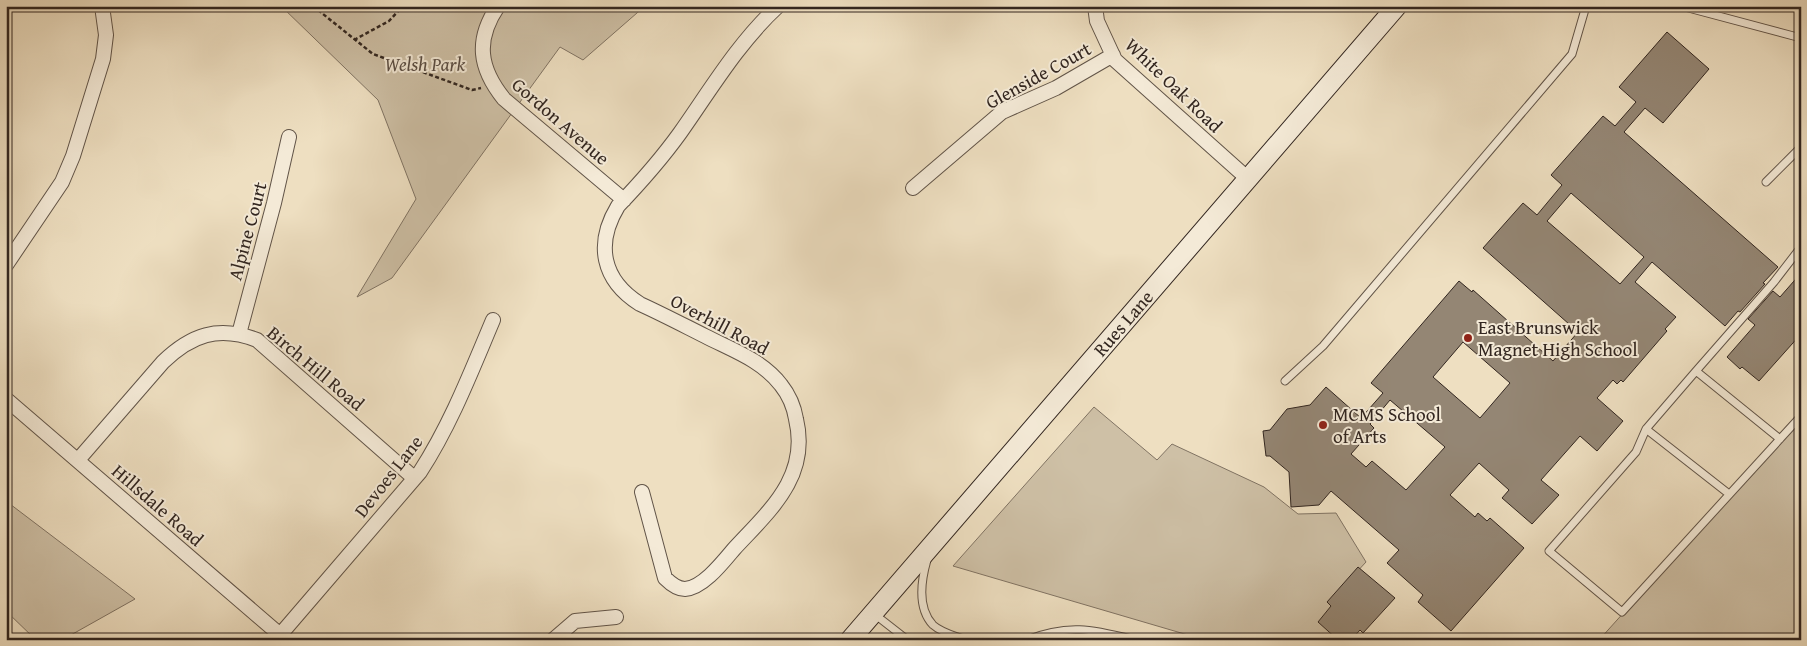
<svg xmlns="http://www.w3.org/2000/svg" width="1807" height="646" font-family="'Gentium Book Plus',serif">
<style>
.green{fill:#cec0a6;stroke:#807363}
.building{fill:#948674;stroke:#322620;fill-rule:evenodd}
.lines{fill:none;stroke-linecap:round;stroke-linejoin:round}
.lane-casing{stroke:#615448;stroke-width:9}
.street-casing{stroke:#615448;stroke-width:16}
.secondary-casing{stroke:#322620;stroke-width:21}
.path{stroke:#322620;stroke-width:2.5;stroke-dasharray:4 2.5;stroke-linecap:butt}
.lane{stroke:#f4ead7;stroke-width:7}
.street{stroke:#f4ead7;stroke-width:14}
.secondary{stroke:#f4ead7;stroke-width:19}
.poi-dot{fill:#8f2418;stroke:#f4ead7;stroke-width:2}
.labels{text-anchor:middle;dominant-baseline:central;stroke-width:4;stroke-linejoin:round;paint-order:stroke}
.park-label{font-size:19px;font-style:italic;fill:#594c42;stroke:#f4ead7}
.street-label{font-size:19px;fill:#322620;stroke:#f4ead7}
.poi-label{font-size:19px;fill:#322620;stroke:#f4ead7;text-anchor:start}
</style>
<rect width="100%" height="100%" fill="#eedfc1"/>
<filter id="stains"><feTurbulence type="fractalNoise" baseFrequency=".004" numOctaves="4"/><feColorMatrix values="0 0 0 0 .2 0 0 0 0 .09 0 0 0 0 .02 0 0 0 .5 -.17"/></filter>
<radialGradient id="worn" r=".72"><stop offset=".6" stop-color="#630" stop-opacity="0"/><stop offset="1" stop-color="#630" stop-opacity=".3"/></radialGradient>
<path class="green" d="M281,6H645L583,60L560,47L392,278L357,297L416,199L378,100Z
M1094,407L1157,460L1172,444L1264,487L1298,514L1336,513L1366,562L1329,602L1332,606L1340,640H1205L953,566Z
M1801,416V640H1599Z
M6,501L135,599L62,640H36L6,611Z"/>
<path class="building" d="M1667,32L1709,69L1663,123L1645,108L1624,132L1778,267L1763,283L1765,284L1740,312L1738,311L1725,326L1652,262L1635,282L1676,317L1665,329L1667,331L1623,382L1621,380L1617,384L1613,380L1597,398L1623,421L1597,451L1580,436L1541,480L1559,495L1532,524L1502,498L1509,490L1479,463L1450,495L1475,517L1478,513L1487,521L1490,518L1524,548L1451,631L1418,602L1423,595L1387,563L1399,550L1331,491L1319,505L1291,507L1289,472L1270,456H1266L1263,431L1270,430L1287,409L1310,405L1326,387L1361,418L1383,393L1371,383L1459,281L1472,292L1473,290L1553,361L1578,332L1483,248L1523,203L1537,215L1562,185L1551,175L1603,116L1615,126L1636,102L1619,87ZM1571,193L1644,257L1620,284L1547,221ZM1463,342L1510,383L1480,418L1433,377ZM1390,400L1445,447L1406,490L1372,461L1366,467L1351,454L1374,428L1370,424Z
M1801,273V334L1759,381L1742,367L1740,369L1727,357L1755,325L1748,319L1773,291L1780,297Z
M1358,567L1395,598L1363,633L1360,630L1351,640H1338L1318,622L1331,606L1327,602Z"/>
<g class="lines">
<g class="lane-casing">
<path id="lane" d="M1681,6L1801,38
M1766,182L1801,147
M1696,371L1774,282L1801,247
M1285,381L1323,346L1572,54L1586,6
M1646,429L1636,452L1549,551L1622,612L1801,416
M1729,494L1646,429L1696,371L1780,439
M927,560C921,581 917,608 933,625C942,633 956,636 966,640
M873,613L905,638L909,640
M1027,640C1069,623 1094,630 1136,640"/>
</g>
<g class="street-casing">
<path id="street" d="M498,6C475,40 479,68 504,99L624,200
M1095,6L1097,21L1115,60L1247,178
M913,188L1002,112L1056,88L1113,55
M6,265L62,182L73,156L103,59L106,35L102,6
M239,334L274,203L289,137
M6,399L286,640
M78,460L163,362C191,335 218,325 257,340L414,478
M642,492L665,578C670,583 677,589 685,589C703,588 723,562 734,549C769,511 810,477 796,419C794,407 789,395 781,385C762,360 732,350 705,336C683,325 662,314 640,304C602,280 595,244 618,206C640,183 662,158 680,133C711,89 738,43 778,6
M280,635L420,472C451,424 471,372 493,320
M553,640L575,621L616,617"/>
</g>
<g class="secondary-casing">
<path id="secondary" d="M850,640L1397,6"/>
</g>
<path class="path" d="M313,6L373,54L472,90L481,88
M354,40L389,21L403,6"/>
<use href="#lane" class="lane"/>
<use href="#street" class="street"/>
<use href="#secondary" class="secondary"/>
</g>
<g class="poi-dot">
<circle cx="1468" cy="338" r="5"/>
<circle cx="1323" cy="425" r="5"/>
</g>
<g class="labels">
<g class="park-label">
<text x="425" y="64">Welsh Park</text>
</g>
<g class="street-label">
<text transform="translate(1038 75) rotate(-29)">Glenside Court</text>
<text transform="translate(1174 85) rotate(44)">White Oak Road</text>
<text transform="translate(561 121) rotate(41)">Gordon Avenue</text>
<text transform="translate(247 231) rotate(-75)">Alpine Court</text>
<text transform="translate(1123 323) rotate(-49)">Rues Lane</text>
<text transform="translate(720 324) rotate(28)">Overhill Road</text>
<text transform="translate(316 368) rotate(40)">Birch Hill Road</text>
<text transform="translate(388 476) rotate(-52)">Devoes Lane</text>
<text transform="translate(158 505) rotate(41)">Hillsdale Road</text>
</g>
<g class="poi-label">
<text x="1478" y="327">East Brunswick<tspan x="1478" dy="22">Magnet High School</tspan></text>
<text x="1333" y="414">MCMS School<tspan x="1333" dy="22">of Arts</tspan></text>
</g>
</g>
<rect width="1807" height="646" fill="none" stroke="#eedfc1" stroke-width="25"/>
<rect x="8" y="8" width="1792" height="631" fill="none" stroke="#322620" stroke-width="2.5"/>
<rect x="12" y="12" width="1782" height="621" fill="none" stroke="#322620"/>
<rect width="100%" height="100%" filter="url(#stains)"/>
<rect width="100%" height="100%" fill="url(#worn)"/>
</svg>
